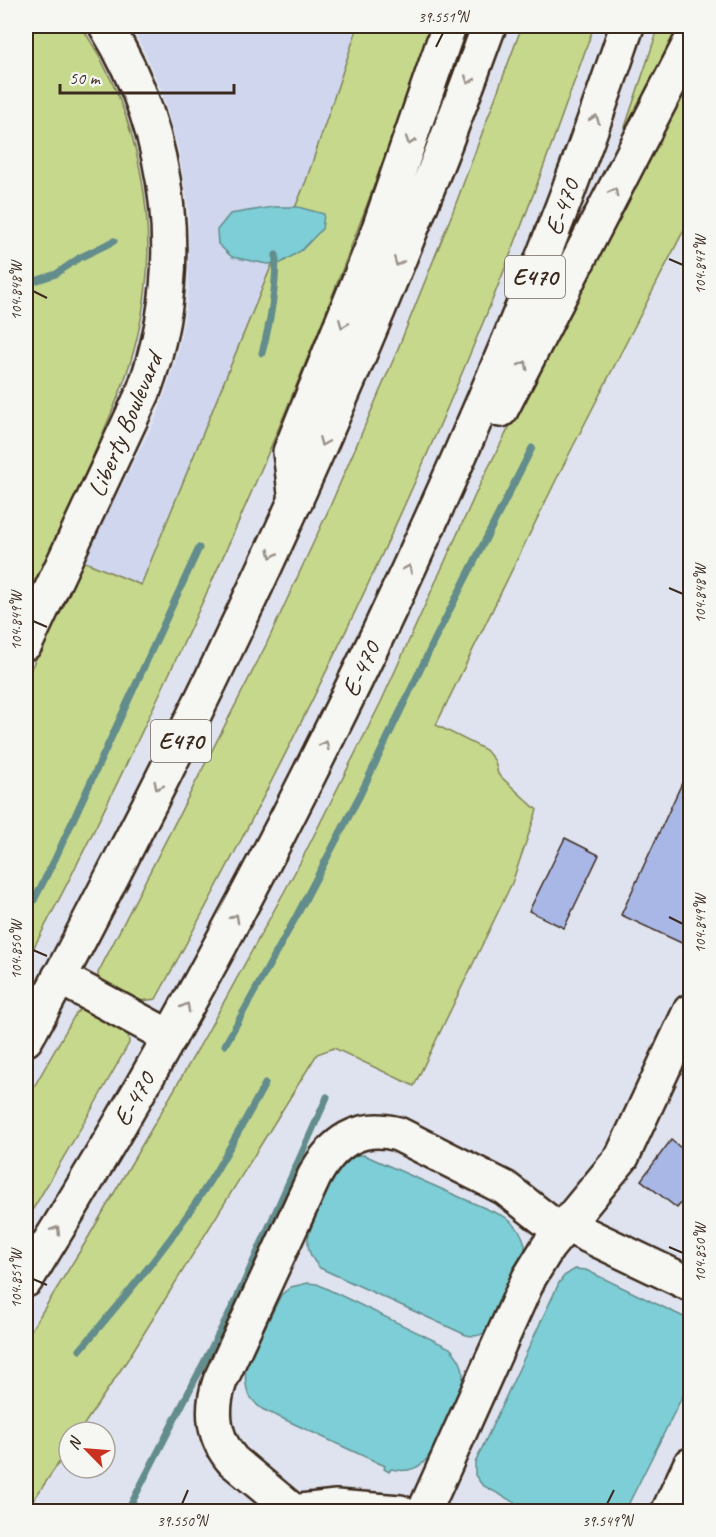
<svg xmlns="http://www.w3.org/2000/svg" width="716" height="1537" font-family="Caveat,sans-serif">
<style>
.built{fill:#cfd6ed}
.green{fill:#c6d88c;stroke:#808155;stroke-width:1.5}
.water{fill:#7dced6;stroke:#638c8c;stroke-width:1.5}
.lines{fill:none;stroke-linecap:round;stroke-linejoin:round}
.stream{stroke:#638c8c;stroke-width:7}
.building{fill:#a9b7e7;stroke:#3b2a1e;stroke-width:1.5}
.minor-casing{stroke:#3b2a1e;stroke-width:38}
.highway-casing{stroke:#3b2a1e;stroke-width:38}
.minor{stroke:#f6f6f2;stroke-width:33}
.highway{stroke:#f6f6f2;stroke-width:33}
.oneway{stroke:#989088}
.ticks{fill:none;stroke:#3b2a1e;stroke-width:2}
.labels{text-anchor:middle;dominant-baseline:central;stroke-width:5;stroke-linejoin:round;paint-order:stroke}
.shield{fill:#f6f6f2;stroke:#73675e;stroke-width:1.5}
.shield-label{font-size:24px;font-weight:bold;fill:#3b2a1e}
.street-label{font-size:26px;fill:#3b2a1e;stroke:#f6f6f2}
.neatline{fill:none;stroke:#3b2a1e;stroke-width:2}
.ticks-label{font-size:15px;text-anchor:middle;fill:#3b2a1e}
</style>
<rect width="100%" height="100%" fill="#dfe3ef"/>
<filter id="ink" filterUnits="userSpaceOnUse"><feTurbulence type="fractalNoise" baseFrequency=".0167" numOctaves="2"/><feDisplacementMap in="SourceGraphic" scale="12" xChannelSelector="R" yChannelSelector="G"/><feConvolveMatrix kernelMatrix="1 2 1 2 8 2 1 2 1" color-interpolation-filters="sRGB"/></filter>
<g filter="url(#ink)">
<path class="built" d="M131,26H358L306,181L141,585L83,561L158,415L175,364L185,318L189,287V209L179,151L163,94L146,54Z"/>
<path class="green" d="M26,26H81C141,116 163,232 137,338C127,381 108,420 91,461C69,509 48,557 26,605Z
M358,26H430C354,253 264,475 161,691C118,783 74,873 26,962V679L83,561L141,585L306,181Z
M522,26H594C557,130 520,235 477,337C384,564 274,784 156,999L133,1002L102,986L98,979V973L266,645L328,511L395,356L452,214Z
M659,26H686L632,131L625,127Z
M690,75V218L559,474L436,725L486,750L495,761L498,774L537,810L512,883L414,1086L334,1048L317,1054L128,1359L79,1432H69V1448L26,1511V1338L85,1243L202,1042L301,861L381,702L481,482Z
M84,1007L128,1032L129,1043L92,1109L26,1221V1101L76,1013Z"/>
<path class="water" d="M273,207H298L324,214L322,229L302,250L281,263L267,264L232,257L218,244L217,230L230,214Z
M364,1155L505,1217C516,1225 526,1237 525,1251L489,1329C481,1336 476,1337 466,1335L320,1268C312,1260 307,1250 308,1239C309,1228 338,1165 346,1159C352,1155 358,1155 364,1155Z
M575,1269L586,1270L690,1320V1381L625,1511H530L482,1485L475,1475V1463L559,1283L564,1276Z
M308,1283L317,1284L450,1348C462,1361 466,1371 461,1388C456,1401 450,1414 444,1427C432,1452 424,1477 391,1469L389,1472L384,1469L385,1466L262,1409C246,1397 244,1385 246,1366L281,1295L291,1287Z"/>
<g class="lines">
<path class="stream" d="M26,284L56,274L79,258L114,241
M262,353C271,320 276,289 276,255
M26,916L55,859L199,548
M225,1045L297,915L360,795L436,637L532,448
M80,1350C127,1294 175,1238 213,1176C231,1146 248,1115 265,1084
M127,1512L237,1298L327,1097"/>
</g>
<path class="building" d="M682,783L690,787V941L688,946L621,915Z
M565,838L599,855L564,928L529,911Z
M671,1140L690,1155V1191L677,1208L641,1180Z"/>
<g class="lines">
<g class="minor-casing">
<path id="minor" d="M26,643L143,393C188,271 173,136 106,26
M59,977L170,1037
M566,1225L690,1284
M293,1511L233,1461C213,1438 210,1410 220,1381L314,1177C332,1143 359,1123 398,1134L505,1188L560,1231
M292,1512L336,1507L400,1512
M424,1512L529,1278L548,1247L622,1157L690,1011
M668,1512L690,1465"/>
</g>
<g class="highway-casing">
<path id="highway" d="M501,410L690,43
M296,501L290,452L374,243L449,26
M26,1039C70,961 110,880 151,801C279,549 393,291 489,26
M26,1280C156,1072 272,856 378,634C472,436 558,234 627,26"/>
</g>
<use href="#minor" class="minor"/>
<use href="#highway" class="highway"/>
</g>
<defs><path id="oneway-chevron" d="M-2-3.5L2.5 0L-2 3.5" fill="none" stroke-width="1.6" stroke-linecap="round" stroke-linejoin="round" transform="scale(1.5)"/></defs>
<g class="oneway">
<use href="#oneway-chevron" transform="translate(469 80) rotate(110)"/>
<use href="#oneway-chevron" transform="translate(595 119) rotate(-70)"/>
<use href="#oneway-chevron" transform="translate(410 141) rotate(109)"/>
<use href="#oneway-chevron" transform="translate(614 192) rotate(-63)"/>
<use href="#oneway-chevron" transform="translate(398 262) rotate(112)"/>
<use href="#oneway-chevron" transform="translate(343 324) rotate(112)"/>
<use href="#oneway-chevron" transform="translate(524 365) rotate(-62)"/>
<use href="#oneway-chevron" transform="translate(323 442) rotate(113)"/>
<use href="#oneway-chevron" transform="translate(272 554) rotate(115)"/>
<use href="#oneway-chevron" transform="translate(408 569) rotate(-65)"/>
<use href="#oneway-chevron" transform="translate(325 745) rotate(-64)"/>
<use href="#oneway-chevron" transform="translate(158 786) rotate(117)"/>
<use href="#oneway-chevron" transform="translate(235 918) rotate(-61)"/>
<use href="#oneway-chevron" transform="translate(186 1007) rotate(-61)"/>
<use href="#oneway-chevron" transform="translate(56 1230) rotate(-59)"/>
</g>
</g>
<path class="ticks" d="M436,47L443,33M669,259L683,265M33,291L47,298M669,588L683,594M33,621L47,627M669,917L683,924M33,950L47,956M669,1247L683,1253M33,1279L47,1285M182,1504L188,1490M607,1504L614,1490"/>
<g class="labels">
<g class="shield">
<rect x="505" y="256" width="60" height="42" rx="4.5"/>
<rect x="151" y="720" width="60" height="42" rx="4.5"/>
</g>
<g class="shield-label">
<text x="535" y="277">E470</text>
<text x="181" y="741">E470</text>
</g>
<g class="street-label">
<text transform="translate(562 207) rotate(-70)">E-470</text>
<text transform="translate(125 425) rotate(-67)">Liberty Boulevard</text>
<text transform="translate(361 669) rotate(-65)">E-470</text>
<text transform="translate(134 1099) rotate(-60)">E-470</text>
</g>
</g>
<rect width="716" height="1537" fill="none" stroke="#f6f6f2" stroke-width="66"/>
<g transform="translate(87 1450) rotate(295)"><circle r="28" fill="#f6f6f2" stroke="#aba49d" stroke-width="1.5"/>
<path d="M0-4.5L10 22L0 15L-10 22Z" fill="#c8321e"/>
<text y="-9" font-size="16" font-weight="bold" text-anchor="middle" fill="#3b2a1e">N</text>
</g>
<path d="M60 84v9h174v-9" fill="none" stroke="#3b2a1e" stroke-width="3"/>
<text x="69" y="84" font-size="18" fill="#3b2a1e" stroke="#f6f6f2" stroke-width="4.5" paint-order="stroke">50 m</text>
<rect x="33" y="33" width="650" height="1471" class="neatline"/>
<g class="ticks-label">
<text x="443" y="22">39.551°N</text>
<text transform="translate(700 265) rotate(-90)" y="5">104.847°W</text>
<text transform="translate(16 291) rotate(-90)" y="5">104.848°W</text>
<text transform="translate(700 594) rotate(-90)" y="5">104.848°W</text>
<text transform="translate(16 621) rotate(-90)" y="5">104.849°W</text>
<text transform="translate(700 924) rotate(-90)" y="5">104.849°W</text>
<text transform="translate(16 950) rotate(-90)" y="5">104.850°W</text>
<text transform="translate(700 1253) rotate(-90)" y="5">104.850°W</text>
<text transform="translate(16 1279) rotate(-90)" y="5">104.851°W</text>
<text x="182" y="1526">39.550°N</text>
<text x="607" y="1526">39.549°N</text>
</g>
</svg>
